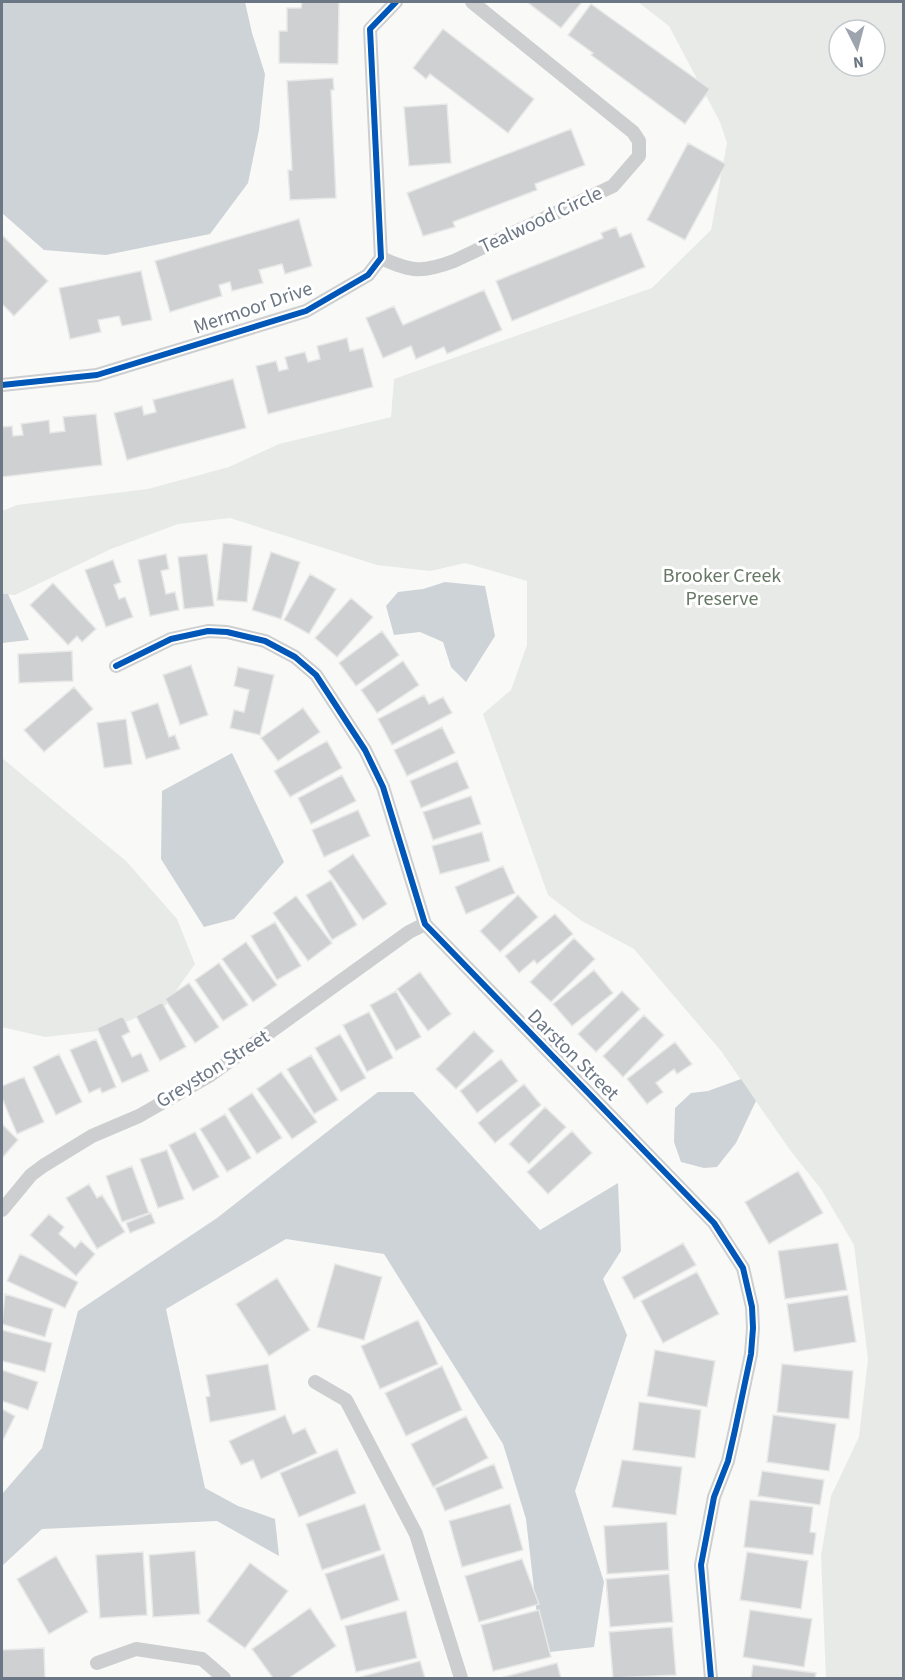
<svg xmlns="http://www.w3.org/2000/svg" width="905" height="1680" font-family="'Source Sans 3',sans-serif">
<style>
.green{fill:#e7eae6;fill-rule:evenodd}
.water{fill:#ced3d7}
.building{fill:#cfd0d2;stroke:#e8e8e8;stroke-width:1.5}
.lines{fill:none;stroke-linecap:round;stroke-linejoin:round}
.street{stroke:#cdcecf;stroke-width:14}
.cycleway-casing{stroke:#fff;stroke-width:10}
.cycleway{stroke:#0057b8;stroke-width:6}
.labels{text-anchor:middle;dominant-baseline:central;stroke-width:6;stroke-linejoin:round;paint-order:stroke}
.street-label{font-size:20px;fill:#6c7785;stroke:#fff}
.park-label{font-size:20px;fill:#677866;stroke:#fff}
</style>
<rect width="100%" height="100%" fill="#f9f9f8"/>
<path class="green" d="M638,2H903V1678H826L821,1556L831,1496L859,1437L868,1359L854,1245L821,1189L790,1150L721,1051L634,949L582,921L548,895L483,714L511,690L527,645V581L465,563L430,571L377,565L230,518L178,524L111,549L15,595L2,594V511L17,505L148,489L229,467L279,444L391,417L394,379L652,288L711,230L727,143L720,122L669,26ZM839,30H875V66H839Z
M2,758L126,861L177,919L195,964L165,1006L106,1030L45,1037L2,1027Z"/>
<path class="water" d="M2,2H245L252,33L265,74L259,130L248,183L210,234L106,255L44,250L2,213Z
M445,582L485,586L495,636L466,682L451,667L443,642L420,632L394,635L386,606L398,592L423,589Z
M2,594H8L29,640L2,643Z
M232,753L284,862L234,919L204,927L161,859L162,791Z
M741,1079L756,1101L736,1143L717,1167L704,1168L681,1162L674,1142L675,1108L691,1093L708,1091Z
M378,1092H413L540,1230L618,1183L621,1251L603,1279L627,1335L575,1491L604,1582L594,1647L550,1652L538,1624L526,1519L503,1444L384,1254L286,1239L166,1309L205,1488L238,1506L275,1519L279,1556L217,1521L42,1529L2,1566V1494L42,1448L78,1311L217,1218Z"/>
<path class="building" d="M302,2H339L338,64L279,63V31H287V8H301Z
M527,2H582L561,28Z
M591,4L710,89L685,124L591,55L593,53L568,35Z
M443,29L534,99L508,133L430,74L426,79L413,68Z
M333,78L334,90H331L336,198L290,200L288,170H292L287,81Z
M447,104L451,163L409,166L404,107Z
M571,129L585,165L535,184L537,190L453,222L455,227L423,236L407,193Z
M688,143L726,164L685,240L647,220Z
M299,219L312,266L285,274L282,264L259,270L263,283L232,291L230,282L219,285L222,296L170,312L155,261Z
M616,227L620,237L631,233L645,267L512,321L496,281L603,238L601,233Z
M2,235L48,281L14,316L2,304Z
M141,271L152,320L122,326L119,316L98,320L101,332L70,339L59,288Z
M484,290L502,330L447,354L444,347L416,359L411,346L383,358L366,318L394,306L403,325Z
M347,338L350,351L363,348L373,387L268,414L256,366L276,361L279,371L288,369L285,357L305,352L308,362L320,359L317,346Z
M233,379L246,428L127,460L114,413L142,406L144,415L156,412L153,400Z
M96,414L102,465L2,477V427L12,426L13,436L23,435L21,424L49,420L50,433L65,431L63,417Z
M223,543L252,546L247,602L217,600Z
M271,552L300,562L281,619L252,610Z
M166,554L169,569L161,571L166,594L175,592L179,610L150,616L138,560Z
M207,554L214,606L184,609L178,557Z
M113,560L121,582L114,585L119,599L125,597L133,617L106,627L85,570Z
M310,574L336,589L309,634L284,620Z
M53,583L96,629L82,642L77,636L68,645L30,605Z
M351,598L373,617L337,657L315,638Z
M382,631L399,655L356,686L339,663Z
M72,651L73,681L19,683L18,654Z
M403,661L419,685L377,713L361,690Z
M191,665L208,715L180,725L163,675Z
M238,667L274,675L260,735L230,728L234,710L244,712L249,690L234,686Z
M74,687L93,709L44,752L24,730Z
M424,695L429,704L443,697L452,713L392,745L378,719Z
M158,703L169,737L175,735L180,749L146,759L131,712Z
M303,708L320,732L278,761L261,738Z
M126,719L132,764L104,768L97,723Z
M442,727L455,753L407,776L394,750Z
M327,741L342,768L290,797L274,771Z
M457,761L469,788L421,808L410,781Z
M342,775L356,801L311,824L298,798Z
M471,796L481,824L433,840L423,812Z
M358,810L370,836L324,857L312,830Z
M482,832L490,861L440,874L432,846Z
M353,854L387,904L363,920L328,871Z
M503,866L515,893L466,914L455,887Z
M331,880L357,925L332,940L306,895Z
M518,895L538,917L500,952L480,931Z
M296,896L332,943L308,961L273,913Z
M555,914L573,934L537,964L534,960L519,973L505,956Z
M275,922L301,966L277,980L251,936Z
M574,938L595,959L551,1002L530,982Z
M246,942L277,985L253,1002L222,959Z
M219,963L248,1005L223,1021L195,980Z
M594,970L613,993L572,1026L553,1004Z
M420,972L451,1014L428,1031L397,989Z
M189,983L219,1027L195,1043L165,999Z
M396,991L421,1037L396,1051L370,1005Z
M622,991L640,1009L596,1052L578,1034Z
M162,1002L186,1047L160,1061L136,1016Z
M369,1012L393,1058L367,1072L343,1025Z
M644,1015L664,1035L623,1077L603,1056Z
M123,1016L130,1032L122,1036L132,1057L141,1053L149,1071L122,1083L97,1028Z
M474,1031L494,1051L456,1089L436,1069Z
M340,1034L366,1078L341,1092L315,1048Z
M96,1039L116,1087L102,1093L100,1088L89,1093L70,1050Z
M675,1042L692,1064L677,1074L674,1069L656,1083L663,1092L647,1104L627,1079Z
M59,1054L82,1102L56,1115L33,1067Z
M311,1055L338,1100L314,1114L287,1069Z
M501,1059L518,1081L477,1113L460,1091Z
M281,1072L317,1122L292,1139L257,1089Z
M24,1077L44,1122L17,1134L2,1098V1086Z
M524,1084L541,1105L495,1143L478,1123Z
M252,1093L282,1138L257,1154L228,1109Z
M545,1107L566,1127L529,1164L509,1144Z
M225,1114L251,1158L227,1172L200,1129Z
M2,1124L18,1140L2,1158Z
M572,1131L592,1153L548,1194L527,1172Z
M195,1132L219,1177L193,1191L169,1145Z
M167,1150L184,1199L158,1208L140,1159Z
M132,1166L149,1213L122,1222L106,1176Z
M798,1171L823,1213L769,1244L745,1202Z
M89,1184L97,1198L102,1195L125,1232L97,1249L66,1198Z
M151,1213L155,1223L130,1233L126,1223Z
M49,1214L64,1227L59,1234L75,1248L81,1241L95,1254L76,1276L30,1235Z
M683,1243L696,1265L634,1299L622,1277Z
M838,1243L847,1290L785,1299L778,1251Z
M20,1254L78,1282L65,1308L7,1281Z
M335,1264L382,1277L364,1340L317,1327Z
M697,1272L719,1314L663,1343L641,1301Z
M277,1278L310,1330L269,1356L236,1304Z
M5,1294L53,1309L45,1337L2,1324Z
M848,1295L856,1342L794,1352L787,1304Z
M418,1320L438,1364L380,1389L361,1346Z
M2,1330L52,1343L45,1372L2,1361Z
M655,1350L715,1361L707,1407L647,1396Z
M268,1364L276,1410L210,1422L206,1397L210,1396L206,1375Z
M782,1364L853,1371L849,1419L777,1412Z
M442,1366L462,1410L406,1436L385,1393Z
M2,1370L38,1382L28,1410L2,1401Z
M639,1402L701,1410L695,1458L633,1450Z
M2,1409L15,1416L2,1442Z
M285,1415L293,1434L305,1428L317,1453L261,1479L253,1460L241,1465L229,1441Z
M773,1415L836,1424L829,1471L767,1462Z
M466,1416L488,1458L433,1487L411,1444Z
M337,1449L356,1493L299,1517L280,1473Z
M622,1460L682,1467L676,1515L612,1507Z
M494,1464L503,1488L445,1511L435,1488Z
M762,1471L824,1480L820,1505L758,1496Z
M750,1500L813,1507L810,1532L816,1533L813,1555L744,1547Z
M365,1504L381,1550L322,1570L306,1524Z
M510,1504L523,1550L462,1567L449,1521Z
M667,1522L669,1570L607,1574L604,1526Z
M195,1551L200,1614L153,1617L149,1555Z
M143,1552L147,1615L100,1618L96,1555Z
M747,1552L808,1561L801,1609L740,1600Z
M384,1554L399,1600L341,1620L325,1574Z
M56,1556L88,1612L49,1634L17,1579Z
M522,1559L539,1604L479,1622L465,1576Z
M250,1563L288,1591L245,1648L207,1621Z
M669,1574L673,1622L610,1627L606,1579Z
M310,1608L336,1646L289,1678H273L252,1649Z
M539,1610L551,1657L493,1671L481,1625Z
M750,1610L812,1619L804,1667L743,1657Z
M406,1611L417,1658L356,1672L345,1626Z
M672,1627L676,1675L613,1678L609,1632Z
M44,1648L45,1678H2V1650Z
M420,1661L425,1678H360V1677Z
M557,1663L561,1678H500Z
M753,1665L816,1673L815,1678H751Z"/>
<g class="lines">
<path class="street" d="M381,258C412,272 422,273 454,261L613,186L639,156V141L633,132L472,2
M2,385L97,375L306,311L368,275L381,258L370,29L396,2
M116,666L171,639L208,631L227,632L265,641L295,657L316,675L365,750L383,787L425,924L714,1223L743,1268L752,1307L753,1328L751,1354L735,1430L728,1461L714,1497L701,1565L711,1678
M2,1210L31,1175L43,1166L92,1136L139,1116L209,1076L409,932L425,924
M315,1382L346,1400L416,1534L461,1678
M97,1663L136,1649L202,1659L224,1678"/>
<g class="cycleway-casing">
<path id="cycleway" d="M2,385L97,375L306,311L368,275L381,258L370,29L396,2
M116,666L171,639L208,631L227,632L265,641L295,657L316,675L365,750L383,787L425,924L714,1223L743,1268L752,1307L753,1328L751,1354L735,1430L728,1461L714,1497L701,1565L711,1678"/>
</g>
<use href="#cycleway" class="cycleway"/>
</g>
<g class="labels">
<g class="street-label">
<text transform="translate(541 220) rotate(-25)">Tealwood Circle</text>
<text transform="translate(253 308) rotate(-19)">Mermoor Drive</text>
<text transform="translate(573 1055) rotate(45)">Darston Street</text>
<text transform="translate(213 1069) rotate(-32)">Greyston Street</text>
</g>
<g class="park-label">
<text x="722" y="576">Brooker Creek<tspan x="722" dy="23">Preserve</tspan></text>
</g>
</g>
<rect width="905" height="1680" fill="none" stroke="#6c7785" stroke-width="6"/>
<g transform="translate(857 48) rotate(174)"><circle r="28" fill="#ffffff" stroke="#c4c9ce" stroke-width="1.5"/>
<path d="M0-4.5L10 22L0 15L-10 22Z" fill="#9da4ad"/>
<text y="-9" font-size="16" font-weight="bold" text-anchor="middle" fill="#6c7785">N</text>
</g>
</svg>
